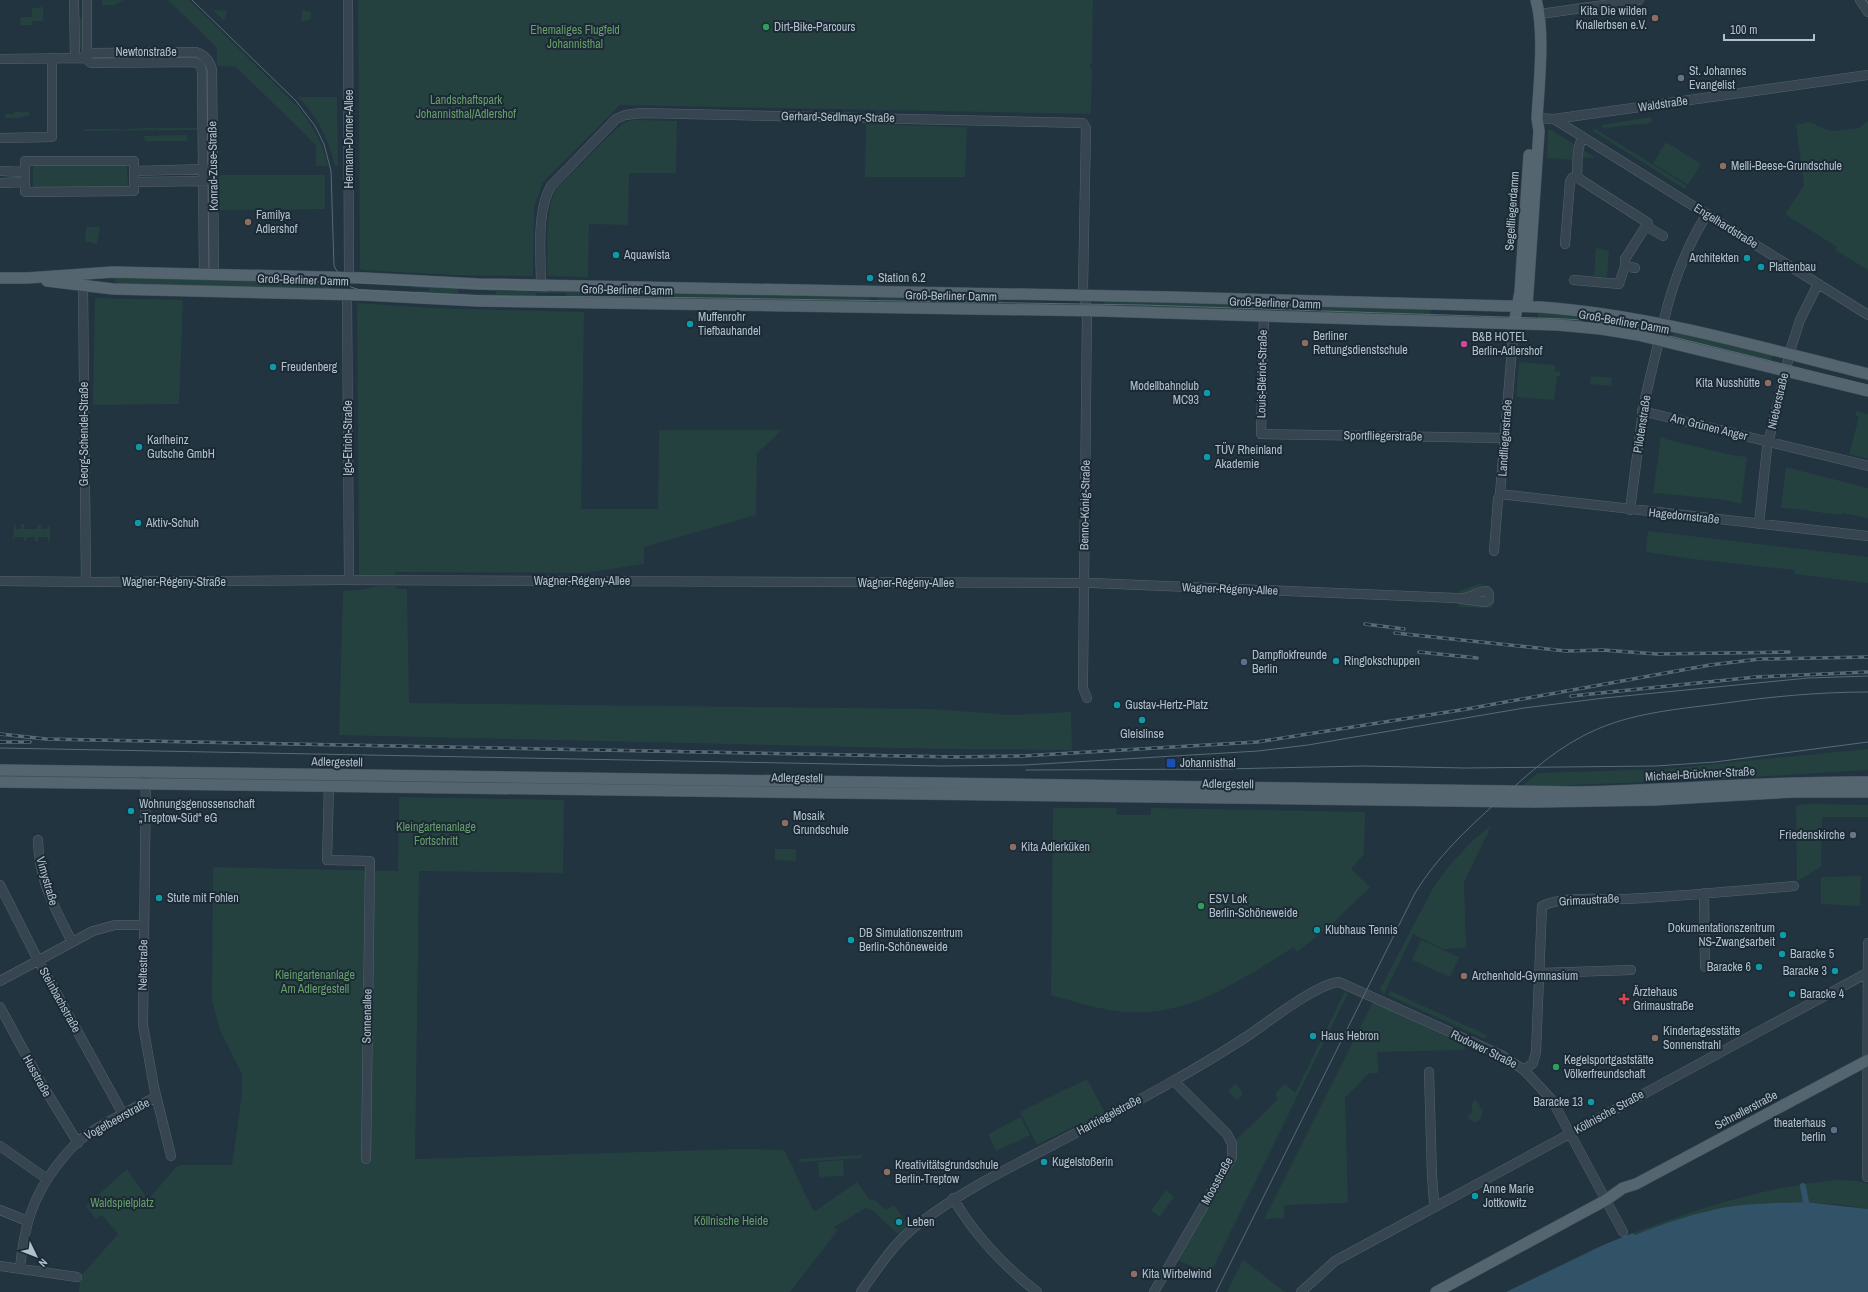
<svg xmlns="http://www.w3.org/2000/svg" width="1868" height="1292" font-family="'Archivo Narrow',sans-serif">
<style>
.green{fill:#24413f}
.water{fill:#315267}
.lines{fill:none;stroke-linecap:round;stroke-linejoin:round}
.canal{stroke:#315267;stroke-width:6}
.minor-casing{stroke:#54636e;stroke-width:10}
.major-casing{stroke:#42515c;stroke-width:12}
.minor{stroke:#364550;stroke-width:9}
.major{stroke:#546570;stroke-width:11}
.tram{stroke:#576b77;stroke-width:1}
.rail-casing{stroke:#576b77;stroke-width:3.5}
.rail{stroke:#1b2a35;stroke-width:2;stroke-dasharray:6;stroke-linecap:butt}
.education-dot{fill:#8d6e63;stroke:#1b2a35;stroke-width:1.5}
.leisure-dot{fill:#2e9e5b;stroke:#1b2a35;stroke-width:1.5}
.worship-dot{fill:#6b7280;stroke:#1b2a35;stroke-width:1.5}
.culture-dot{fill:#0f9aa8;stroke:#1b2a35;stroke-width:1.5}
.hotel-dot{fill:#d1479c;stroke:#1b2a35;stroke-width:1.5}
.service-dot{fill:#5c6f8a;stroke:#1b2a35;stroke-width:1.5}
.transit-dot{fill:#1a4fb4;stroke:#1b2a35;stroke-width:1.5}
.health-dot{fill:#e0444e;stroke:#1b2a35;stroke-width:1.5}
.labels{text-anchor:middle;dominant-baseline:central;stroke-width:4;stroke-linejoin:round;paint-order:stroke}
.poi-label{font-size:12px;fill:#b2c0cb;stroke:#1b2a35;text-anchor:start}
.park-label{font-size:12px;fill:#669e69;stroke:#1b2a35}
.street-label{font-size:12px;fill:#b2c0cb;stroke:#1b2a35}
</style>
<rect width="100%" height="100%" fill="#213440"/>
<path class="green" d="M102,0H124L114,5H102Z
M168,0H189L297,106C312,124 323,143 328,166H316V145L236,67L217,66V48Z
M358,0H1093L1092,64H1089L1092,70L1091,114L620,105L541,184L542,185L534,207L533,276L453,275L362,270L360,268V263Z
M43,7V21H32V25H20L21,17H32V8Z
M213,10L227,11L224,21Z
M302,10L311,12L310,19L301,22Z
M85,17V21L82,22V49H79L75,18Z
M298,97H337L338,166H335C328,138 318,117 298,97Z
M14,112H29V115L20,118H5V114H14Z
M1651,117L1652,123L1603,128L1602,125Z
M634,120L677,121L676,173H629L628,225L589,224L588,277L547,276C548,251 544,212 556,189L614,131L624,123Z
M1868,121V270L1835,250L1837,247L1785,214L1804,185L1796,125L1809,122L1831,131L1859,128Z
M866,124L967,127L965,177H865Z
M138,128L139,130L140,128H156V130L158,128H199V130L84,131V129H120V130Z
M1594,128L1687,186L1685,189L1593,131Z
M1548,130H1551L1596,158L1576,157V160L1547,158Z
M187,135V141H145L144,136Z
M1666,142L1701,164L1688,185L1653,163Z
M124,163L127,166L128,186L125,188L35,189L33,187V167L36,164Z
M217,175H325V209L218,210Z
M86,227H100L97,244L92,243V242H85Z
M1596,248L1609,251L1607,277L1594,276Z
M115,275L330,280L331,291L115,286Z
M415,284L458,287V293L496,294V291H489V287L594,289V300L566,299V293H536V299L415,295V291H429V288H415Z
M667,291L867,294L868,297H871L869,300V305L671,301V298H667Z
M877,294L1001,296V304L877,305Z
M95,298L183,300L179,404L93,405Z
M1105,299L1270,305L1268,312L1104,309Z
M1276,302L1431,307V318L1278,312V310H1274Z
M357,303L431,308L584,312L581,509H658L659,430H782L757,453L756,515L644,547V564L584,573L395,572V575H359Z
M1538,311L1565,312L1668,328L1667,331L1670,332L1666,334L1665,339L1538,321Z
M1675,330L1773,354L1771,365L1674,341V338L1671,337Z
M1519,362L1555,365V371L1561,372L1560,376H1557L1554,400L1516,397Z
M1591,376L1612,378L1611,386L1590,384Z
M1856,411L1868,414V459L1849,454L1859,417L1855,415Z
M1661,436L1665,439L1731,455L1747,457L1741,504L1726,500L1658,493L1653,494Z
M1786,467L1868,488V518L1842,513V515L1808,511V510L1781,508Z
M14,524H15L16,529H21V524H24V529H37L38,525H41V529H47L48,525L50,527V540L48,542V537H38V541H35V537H27L26,541H24V537H15L14,541L13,539Z
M1648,531L1868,557V583L1794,574L1795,570L1693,559L1646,552Z
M1479,584H1486C1473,587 1474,595 1459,594V591Z
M379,586H395L396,589H407L409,703L933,709L1010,715L1071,712L1072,750L942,749L339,735L343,591L360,590Z
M1459,600L1470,604L1493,605L1492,608L1459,607Z
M1868,749V770L1718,779L1521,787L1538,773L1663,769Z
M1,773L136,775L137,779L0,777Z
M160,777L350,778L351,782L160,779Z
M352,778L493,780L494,784L354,782Z
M399,797L564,800L563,873L419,871L415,1159L739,1149L784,1150L814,1212L857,1182L870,1200H875L886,1210L894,1205L908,1225L898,1234L872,1210L866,1208L834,1227L838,1230L790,1292H79L80,1277L118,1234L102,1215L96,1219L87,1208V1205L127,1169L145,1195V1204L176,1167L181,1165H265H232L242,1094V1074L220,1030L212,1000L213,867L398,871Z
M1811,804L1868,805V817H1822L1821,867L1797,881L1796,805Z
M1053,808H1116L1117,815H1151V808L1365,812L1364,854L1351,869L1370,887L1330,926L1297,952L1294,947C1242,979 1189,1017 1126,1012C1100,1010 1075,1002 1051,995Z
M1491,826L1464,882L1466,948L1443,949L1413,934L1384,994L1380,989L1434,886L1450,865L1473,840Z
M775,849H796V861L775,860Z
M1861,876L1860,906L1821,904V877Z
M1421,940L1459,957L1450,977L1412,960Z
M1345,991L1348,993L1210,1274L1175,1259L1232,1166L1236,1155L1234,1142L1278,1099L1275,1094L1285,1084L1295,1093Z
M1390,991L1487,1035L1485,1039L1388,995Z
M1373,1002L1465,1045L1463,1050L1377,1052L1378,1073H1369L1345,1098L1348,1203L1284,1205V1218L1264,1219Z
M1087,1079L1106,1115L1079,1129L1077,1125L1038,1144L1036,1143L1020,1112Z
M1236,1083L1243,1094L1237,1100L1228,1091Z
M1475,1099L1483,1111L1480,1120L1475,1123L1467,1117L1472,1112V1104Z
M1021,1117L1030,1135L996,1151L988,1134Z
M862,1155V1158L799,1162V1159Z
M843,1160L844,1176L819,1177L818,1162Z
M1838,1180L1857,1181L1868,1184V1209C1790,1194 1709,1205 1635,1235L1633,1233C1700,1208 1767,1186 1838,1180Z
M1166,1190L1174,1197L1160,1217L1151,1210Z
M1243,1260L1285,1292H1227Z"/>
<path class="water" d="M1806,1202L1868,1209V1292H1506L1603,1245L1633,1233L1635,1235C1661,1224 1690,1215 1717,1209C1746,1203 1777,1203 1806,1202Z"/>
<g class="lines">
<path class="canal" d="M1803,1186L1806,1202"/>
<g class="minor-casing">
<path id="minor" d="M74,0L75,58
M348,0L349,278
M1860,0L1868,12
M1540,14L1639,0
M85,58L91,53L196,52C205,55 210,61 212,70L214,275
M85,58L87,50V0
M0,59L85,58L91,63L195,62L200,65
M200,65L202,71L204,275
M1537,118L1554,119L1868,315
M1554,119L1868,75
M1583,137C1576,148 1578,163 1577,176L1581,180L1648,223L1646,226L1663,236
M0,138L52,137V58
M25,161H134V191L25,192Z
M0,171L25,172
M134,171L207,169
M134,182L208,181
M0,183L25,182
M1565,244L1570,182L1572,178L1577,176
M1625,266V259L1646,226
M1574,280L1619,284L1625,266L1635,268
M541,285C541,256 536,211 551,186L616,119L625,115L641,113L1083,123L1086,128L1083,288L1087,312L1083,680V688L1087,698
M83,286L86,582
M347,295L349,580
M1264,315L1261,434L1505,438
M1663,324C1672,284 1685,249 1707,214
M1642,411L1868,466
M1500,494L1868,536
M1630,510L1644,403L1659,340
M1759,524L1767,448L1791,348L1800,320L1818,284
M1494,551L1498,499L1500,494L1514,324
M0,581L94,582L342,580L1092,583L1456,598L1485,602L1489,600V594L1487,591C1479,590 1473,597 1464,598
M146,772L143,1025L154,1087L171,1156
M329,786L327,860L370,861L366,1159
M38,840C39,882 54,906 72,942
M0,885L38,960L123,1114
M1704,893L1705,967
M1540,973L1631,970
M0,981L93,931L115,925H144
M0,1007L40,1081L78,1143
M1524,1070L1533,1063L1536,1052L1542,906C1567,895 1599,900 1626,899C1682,896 1738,891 1794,886
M1429,1072L1432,1176L1434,1201L1436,1206
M0,1146L47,1179
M1867,1177L1868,943
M953,1198C975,1236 1003,1265 1037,1292
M0,1210L27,1221
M0,1266L77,1277
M20,1268C24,1227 32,1197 58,1164C65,1155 73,1146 81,1139C104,1122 131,1110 156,1097
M861,1292C878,1268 894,1243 917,1225C960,1192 1008,1168 1055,1144C1120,1110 1185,1077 1246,1037C1267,1023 1316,984 1339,982L1501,1055L1524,1070L1552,1100L1623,1232
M1154,1292L1232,1157V1144L1227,1134L1174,1081
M1301,1292L1335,1261L1867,973"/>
</g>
<g class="major-casing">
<path id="major" d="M0,278H27L113,272L364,278L478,284L1169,297L1540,307C1651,315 1760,347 1868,374
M47,281L113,289L363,295L478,301L1102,311L1558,325L1601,329L1638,335L1868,391
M1527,306L1539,131L1537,118C1539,85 1545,31 1536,0
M1514,324L1520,292L1529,155
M0,770L1578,792C1675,790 1771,781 1868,782
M0,782L1535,802L1654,800L1793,792H1868
M1436,1292L1606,1200L1623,1188L1636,1184L1868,1060"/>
</g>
<use href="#minor" class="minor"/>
<use href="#major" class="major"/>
<path class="tram" d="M192,0L296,101L315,126L324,144L331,171L334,266L343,281L351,287L360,290L486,296L651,297L1143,305L1566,319L1596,321L1645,330L1868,385
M1866,0L1868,3
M344,275L354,281L364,283L547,291
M0,748L942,766L1024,765L1258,751L1308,745L1524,708L1604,698L1808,678L1868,676
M1026,770L1223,769L1363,766L1465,768L1656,766L1715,762L1868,742
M1216,1292L1415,893C1437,857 1466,830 1497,802C1524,778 1549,754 1581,737C1623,714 1670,710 1718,704C1768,697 1817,692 1868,692"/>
<g class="rail-casing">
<path id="rail" d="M1365,624L1404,629
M1395,633L1566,651L1603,650L1657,654L1789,652
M1419,652L1477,658
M1571,696L1756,677L1868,672
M0,734L46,739L145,741L955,757L1022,756L1257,742L1467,709L1710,665L1760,659L1868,657
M0,742H30"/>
</g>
<use href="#rail" class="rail"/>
</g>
<g class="education-dot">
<circle cx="1655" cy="18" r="4"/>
<circle cx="1723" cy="166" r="4"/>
<circle cx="248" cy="222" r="4"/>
<circle cx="1305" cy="343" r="4"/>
<circle cx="1768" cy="383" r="4"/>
<circle cx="785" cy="823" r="4"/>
<circle cx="1013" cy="847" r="4"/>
<circle cx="1464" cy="976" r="4"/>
<circle cx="1655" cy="1038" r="4"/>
<circle cx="887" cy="1172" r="4"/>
<circle cx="1134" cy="1274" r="4"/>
</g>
<g class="leisure-dot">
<circle cx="766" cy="27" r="4"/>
<circle cx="1201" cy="906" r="4"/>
<circle cx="1556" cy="1067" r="4"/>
</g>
<g class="worship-dot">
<circle cx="1681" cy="78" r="4"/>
<circle cx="1853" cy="835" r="4"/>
</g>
<g class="culture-dot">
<circle cx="616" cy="255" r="4"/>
<circle cx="1747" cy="258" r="4"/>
<circle cx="1761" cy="267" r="4"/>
<circle cx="870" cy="278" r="4"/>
<circle cx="690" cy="324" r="4"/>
<circle cx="273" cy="367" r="4"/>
<circle cx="1207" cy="393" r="4"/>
<circle cx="139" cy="447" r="4"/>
<circle cx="1207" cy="457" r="4"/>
<circle cx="138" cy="523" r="4"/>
<circle cx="1336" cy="661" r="4"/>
<circle cx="1117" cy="705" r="4"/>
<circle cx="1142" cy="720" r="4"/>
<circle cx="131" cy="811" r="4"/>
<circle cx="159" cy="898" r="4"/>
<circle cx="1317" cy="930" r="4"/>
<circle cx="1783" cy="935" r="4"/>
<circle cx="851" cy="940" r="4"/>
<circle cx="1782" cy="954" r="4"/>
<circle cx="1759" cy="967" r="4"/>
<circle cx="1835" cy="971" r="4"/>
<circle cx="1792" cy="994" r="4"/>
<circle cx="1313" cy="1036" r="4"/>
<circle cx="1591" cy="1102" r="4"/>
<circle cx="1044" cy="1162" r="4"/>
<circle cx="1475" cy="1196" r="4"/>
<circle cx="899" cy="1222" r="4"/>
</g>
<circle class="hotel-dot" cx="1464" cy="344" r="4"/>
<g class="service-dot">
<circle cx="1244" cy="662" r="4"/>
<circle cx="1834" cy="1130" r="4"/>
</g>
<rect class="transit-dot" x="1166" y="758" width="10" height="10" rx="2"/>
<path class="health-dot" d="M1622 993h4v4h4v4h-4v4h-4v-4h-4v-4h4z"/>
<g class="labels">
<g class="poi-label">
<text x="1647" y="11" text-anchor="end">Kita Die wilden<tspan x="1647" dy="14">Knallerbsen e.V.</tspan></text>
<text x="774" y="27">Dirt-Bike-Parcours</text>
<text x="1689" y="71">St. Johannes<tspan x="1689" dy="14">Evangelist</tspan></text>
<text x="1731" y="166">Melli-Beese-Grundschule</text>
<text x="256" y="215">Familya<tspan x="256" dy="14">Adlershof</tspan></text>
<text x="624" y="255">Aquawista</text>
<text x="1739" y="258" text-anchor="end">Architekten</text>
<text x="1769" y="267">Plattenbau</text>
<text x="878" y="278">Station 6.2</text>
<text x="698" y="317">Muffenrohr<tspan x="698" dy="14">Tiefbauhandel</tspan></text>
<text x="1313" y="336">Berliner<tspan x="1313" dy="14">Rettungsdienstschule</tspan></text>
<text x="1472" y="337">B&amp;B HOTEL<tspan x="1472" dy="14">Berlin-Adlershof</tspan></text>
<text x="281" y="367">Freudenberg</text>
<text x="1760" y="383" text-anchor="end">Kita Nusshütte</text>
<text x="1199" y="386" text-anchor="end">Modellbahnclub<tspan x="1199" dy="14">MC93</tspan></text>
<text x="147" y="440">Karlheinz<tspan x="147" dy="14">Gutsche GmbH</tspan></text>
<text x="1215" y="450">TÜV Rheinland<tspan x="1215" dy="14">Akademie</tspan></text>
<text x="146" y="523">Aktiv-Schuh</text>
<text x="1252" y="655">Dampflokfreunde<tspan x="1252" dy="14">Berlin</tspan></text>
<text x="1344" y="661">Ringlokschuppen</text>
<text x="1125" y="705">Gustav-Hertz-Platz</text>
<text x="1142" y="734" text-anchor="middle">Gleislinse</text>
<text x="1180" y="763">Johannisthal</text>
<text x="139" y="804">Wohnungsgenossenschaft<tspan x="139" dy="14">„Treptow-Süd“ eG</tspan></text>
<text x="793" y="816">Mosaik<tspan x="793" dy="14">Grundschule</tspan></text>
<text x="1845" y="835" text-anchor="end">Friedenskirche</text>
<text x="1021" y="847">Kita Adlerküken</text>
<text x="167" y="898">Stute mit Fohlen</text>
<text x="1209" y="899">ESV Lok<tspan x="1209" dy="14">Berlin-Schöneweide</tspan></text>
<text x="1775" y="928" text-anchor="end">Dokumentationszentrum<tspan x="1775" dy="14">NS-Zwangsarbeit</tspan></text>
<text x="1325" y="930">Klubhaus Tennis</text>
<text x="859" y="933">DB Simulationszentrum<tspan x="859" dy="14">Berlin-Schöneweide</tspan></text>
<text x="1790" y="954">Baracke 5</text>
<text x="1751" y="967" text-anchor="end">Baracke 6</text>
<text x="1827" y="971" text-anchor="end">Baracke 3</text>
<text x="1472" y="976">Archenhold-Gymnasium</text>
<text x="1633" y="992">Ärztehaus<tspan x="1633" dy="14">Grimaustraße</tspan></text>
<text x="1800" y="994">Baracke 4</text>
<text x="1663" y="1031">Kindertagesstätte<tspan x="1663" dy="14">Sonnenstrahl</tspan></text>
<text x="1321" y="1036">Haus Hebron</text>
<text x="1564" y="1060">Kegelsportgaststätte<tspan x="1564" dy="14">Völkerfreundschaft</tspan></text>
<text x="1583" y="1102" text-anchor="end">Baracke 13</text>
<text x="1826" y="1123" text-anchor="end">theaterhaus<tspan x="1826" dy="14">berlin</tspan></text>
<text x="1052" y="1162">Kugelstoßerin</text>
<text x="895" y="1165">Kreativitätsgrundschule<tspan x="895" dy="14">Berlin-Treptow</tspan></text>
<text x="1483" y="1189">Anne Marie<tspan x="1483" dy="14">Jottkowitz</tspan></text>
<text x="907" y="1222">Leben</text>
<text x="1142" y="1274">Kita Wirbelwind</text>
</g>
<g class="park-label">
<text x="575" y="30">Ehemaliges Flugfeld<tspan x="575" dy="14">Johannisthal</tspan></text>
<text x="466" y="100">Landschaftspark<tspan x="466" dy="14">Johannisthal/Adlershof</tspan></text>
<text x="436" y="827">Kleingartenanlage<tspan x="436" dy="14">Fortschritt</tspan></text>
<text x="315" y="975">Kleingartenanlage<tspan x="315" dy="14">Am Adlergestell</tspan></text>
<text x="122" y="1203">Waldspielplatz</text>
<text x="731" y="1221">Köllnische Heide</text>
</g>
<g class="street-label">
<text x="146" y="52">Newtonstraße</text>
<text transform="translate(1663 104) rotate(-8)">Waldstraße</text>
<text transform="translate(838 117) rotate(1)">Gerhard-Sedlmayr-Straße</text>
<text transform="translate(349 139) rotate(-90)">Hermann-Dorner-Allee</text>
<text transform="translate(213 166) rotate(-91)">Konrad-Zuse-Straße</text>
<text transform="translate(1512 211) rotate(-86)">Segelfliegerdamm</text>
<text transform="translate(1726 226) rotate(32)">Engelhardstraße</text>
<text transform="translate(303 280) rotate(2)">Groß-Berliner Damm</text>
<text transform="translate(627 290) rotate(1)">Groß-Berliner Damm</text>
<text transform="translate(951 296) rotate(1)">Groß-Berliner Damm</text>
<text transform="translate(1275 303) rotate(2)">Groß-Berliner Damm</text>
<text transform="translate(1624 322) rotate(10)">Groß-Berliner Damm</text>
<text transform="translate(1262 374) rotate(-89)">Louis-Blériot-Straße</text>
<text transform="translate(1778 401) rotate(-77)">Nieberstraße</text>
<text transform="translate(1642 424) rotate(-81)">Pilotenstraße</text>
<text transform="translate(1709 427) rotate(14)">Am Grünen Anger</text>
<text transform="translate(84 434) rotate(-90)">Georg-Schendel-Straße</text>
<text transform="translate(1383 436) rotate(1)">Sportfliegerstraße</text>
<text transform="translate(348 438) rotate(-90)">Igo-Etrich-Straße</text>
<text transform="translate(1505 438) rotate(-86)">Landfliegerstraße</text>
<text transform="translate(1085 505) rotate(-89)">Benno-König-Straße</text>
<text transform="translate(1684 516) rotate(6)">Hagedornstraße</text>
<text x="582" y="581">Wagner-Régeny-Allee</text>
<text x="174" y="582">Wagner-Régeny-Straße</text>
<text x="906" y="583">Wagner-Régeny-Allee</text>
<text transform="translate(1230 589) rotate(2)">Wagner-Régeny-Allee</text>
<text transform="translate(337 762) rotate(1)">Adlergestell</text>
<text transform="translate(1700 774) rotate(-3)">Michael-Brückner-Straße</text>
<text transform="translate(797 778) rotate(1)">Adlergestell</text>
<text transform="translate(1228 784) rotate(1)">Adlergestell</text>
<text transform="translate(47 881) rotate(74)">Vimystraße</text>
<text transform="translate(1589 900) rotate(-3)">Grimaustraße</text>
<text transform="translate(143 965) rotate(-89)">Neltestraße</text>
<text transform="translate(60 1000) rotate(61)">Steinbachstraße</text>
<text transform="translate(367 1016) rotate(-89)">Sonnenallee</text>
<text transform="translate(1484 1049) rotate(26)">Rudower Straße</text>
<text transform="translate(37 1076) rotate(61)">Husstraße</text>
<text transform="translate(1746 1110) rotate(-28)">Schnellerstraße</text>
<text transform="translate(1609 1112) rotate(-29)">Köllnische Straße</text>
<text transform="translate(1109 1115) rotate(-28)">Hartriegelstraße</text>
<text transform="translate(117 1119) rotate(-29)">Vogelbeerstraße</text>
<text transform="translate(1217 1181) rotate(-61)">Moosstraße</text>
</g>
</g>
<g transform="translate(36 1256) rotate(133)" stroke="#1b2a35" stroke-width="3" paint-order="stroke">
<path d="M0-3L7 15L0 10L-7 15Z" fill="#b2c0cb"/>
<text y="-6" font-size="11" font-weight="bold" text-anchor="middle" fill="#b2c0cb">N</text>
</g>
<path d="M1724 34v6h90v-6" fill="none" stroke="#b2c0cb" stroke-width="2"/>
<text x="1730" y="34" font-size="12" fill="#b2c0cb" stroke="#1b2a35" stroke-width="3" paint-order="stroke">100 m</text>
</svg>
